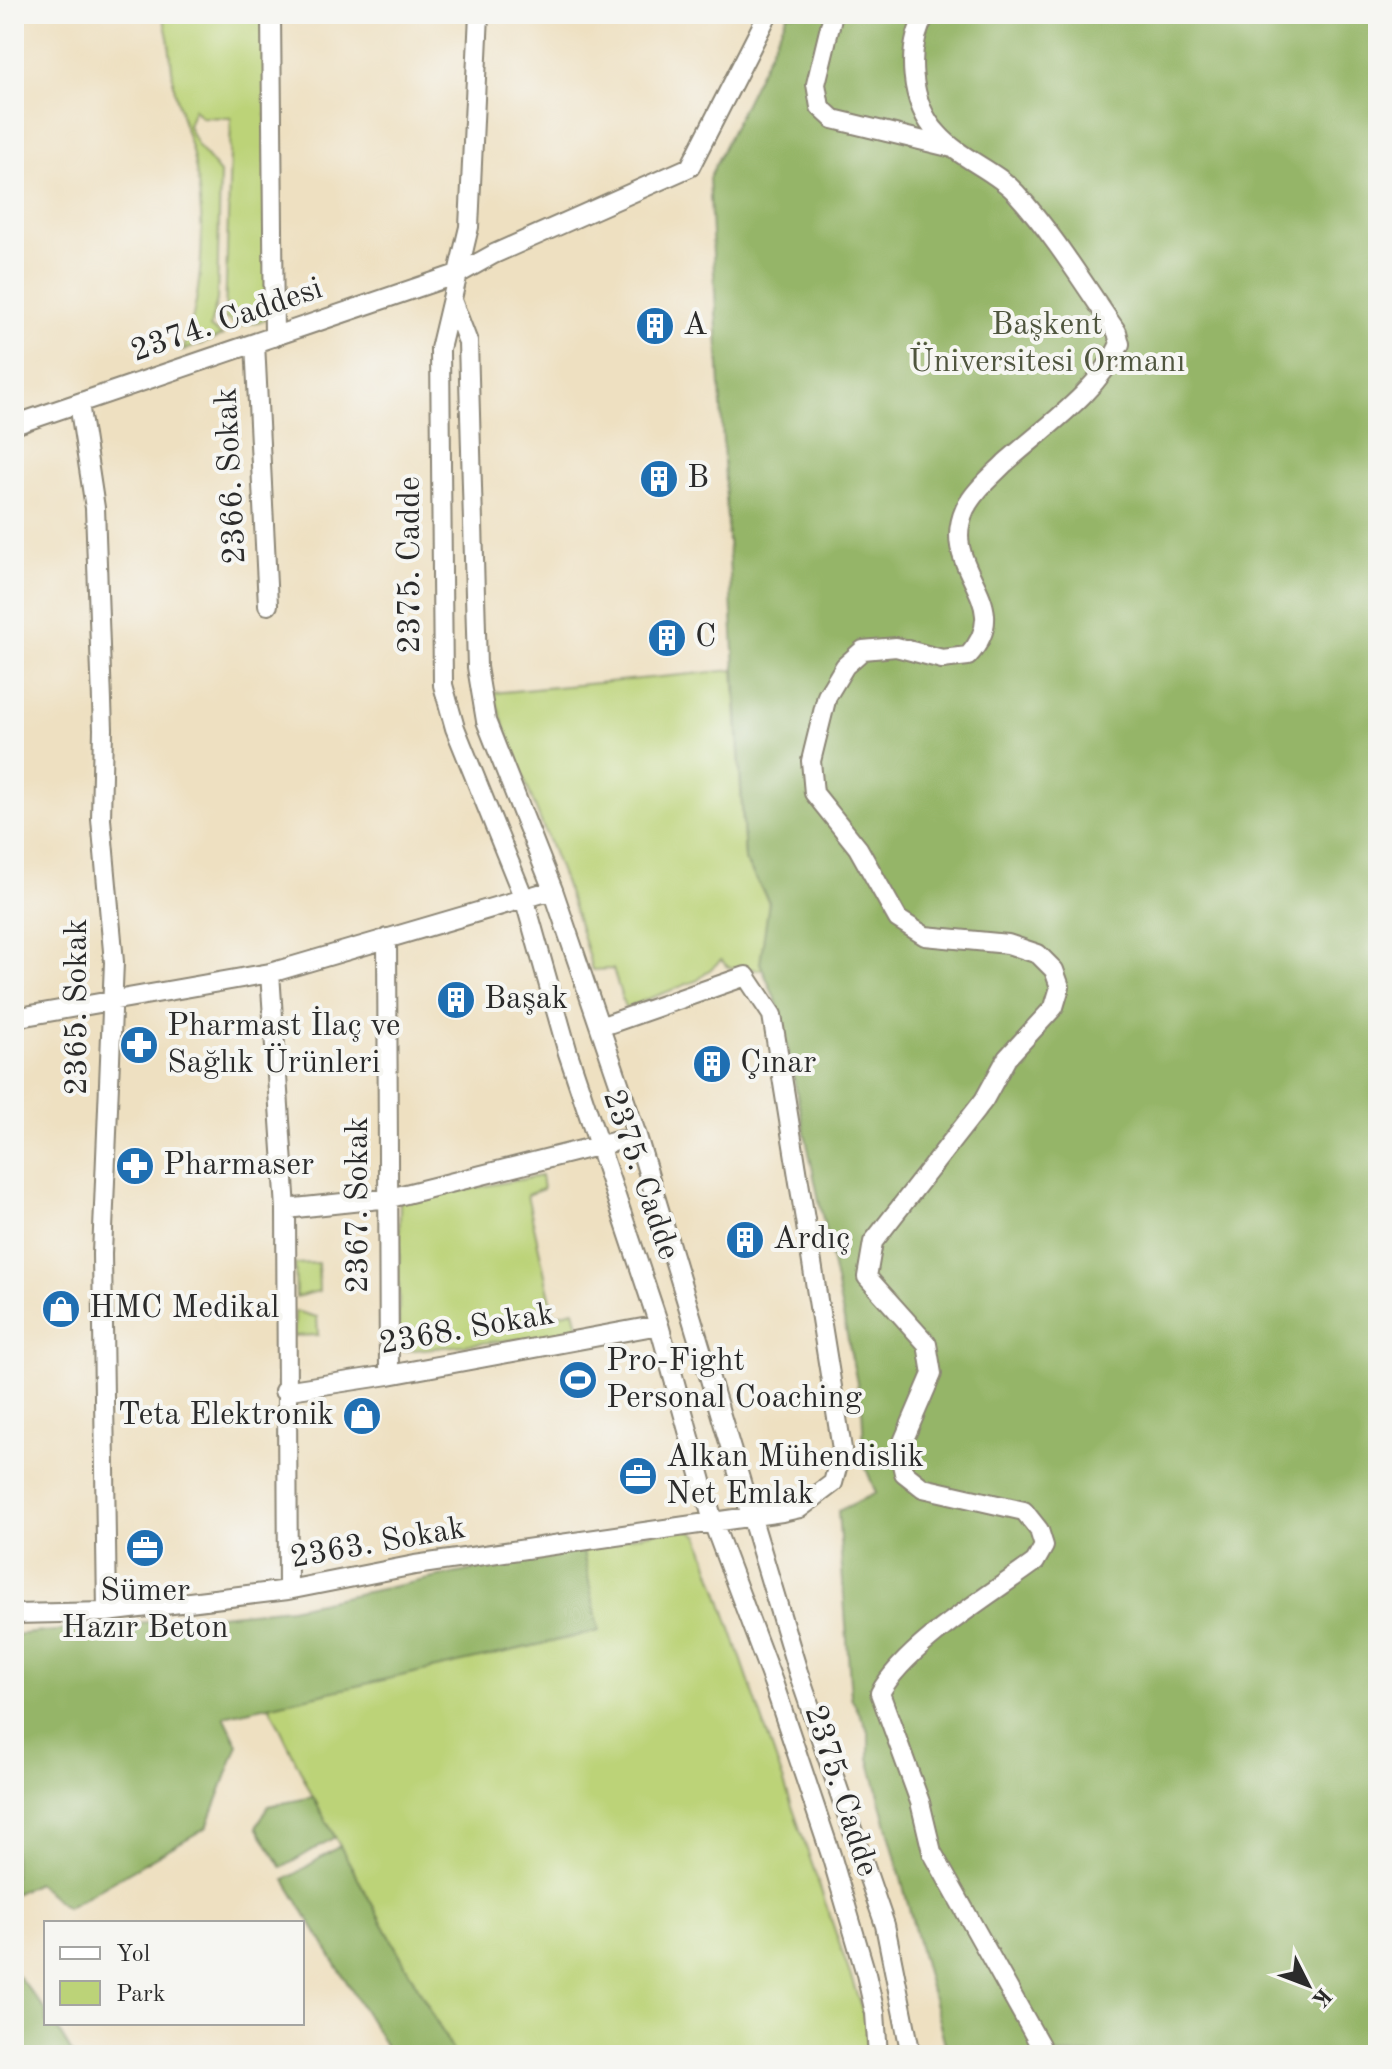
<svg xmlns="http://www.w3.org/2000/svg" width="1392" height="2069" font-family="'Old Standard TT',serif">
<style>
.green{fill:#bcd378;stroke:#747f52;stroke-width:2}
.forest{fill:#95b568;stroke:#60704a;stroke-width:2}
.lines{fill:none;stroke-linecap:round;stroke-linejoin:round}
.minor-casing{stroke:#8c8676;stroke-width:22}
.minor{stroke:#fff;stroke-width:18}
.labels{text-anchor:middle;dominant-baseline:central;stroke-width:8;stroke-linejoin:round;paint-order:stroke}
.street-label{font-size:32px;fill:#2b2b2b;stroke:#f6f6f2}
.poi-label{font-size:32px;fill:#2b2b2b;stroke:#f6f6f2;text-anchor:start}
.park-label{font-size:32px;fill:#4f553e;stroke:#f6f6f2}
</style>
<rect width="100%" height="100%" fill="#f6f6f2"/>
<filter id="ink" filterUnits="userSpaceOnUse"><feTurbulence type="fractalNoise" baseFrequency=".0125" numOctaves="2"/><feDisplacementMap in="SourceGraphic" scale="16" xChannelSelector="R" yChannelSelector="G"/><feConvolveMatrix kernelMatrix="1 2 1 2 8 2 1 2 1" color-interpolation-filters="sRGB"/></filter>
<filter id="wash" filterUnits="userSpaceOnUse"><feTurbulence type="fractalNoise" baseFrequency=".006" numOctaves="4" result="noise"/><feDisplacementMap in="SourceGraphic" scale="32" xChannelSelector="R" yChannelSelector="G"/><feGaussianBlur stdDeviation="1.8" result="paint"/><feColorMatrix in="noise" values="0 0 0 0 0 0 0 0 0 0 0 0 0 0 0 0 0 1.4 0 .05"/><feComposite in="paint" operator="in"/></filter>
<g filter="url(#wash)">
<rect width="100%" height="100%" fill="#eee0c1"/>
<path class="green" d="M162,14H266V320L238,326L225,318L231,118L201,117L194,109L188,126L199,148L220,173L217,300L210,327L222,336L183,351C205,287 207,217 192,151C186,130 178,108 174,86C170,59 171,41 162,14Z
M734,670L745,860L769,902L762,970L728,967L721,960L698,980L625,1008L613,969L592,970C568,875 523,787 493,693Z
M541,1176L543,1189L527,1195L554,1315L574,1310L580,1333L404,1351L398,1347L400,1201Z
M318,1263L319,1291L296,1297L295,1264Z
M295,1311L317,1317L318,1335L294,1336Z
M685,1526L699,1536L866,2021L867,2055H455L313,1797L269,1705L598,1631L582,1547Z"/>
<path class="forest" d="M788,14H1378V2055H948L869,1758V1732L851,1697L838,1511L876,1493L865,1466L862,1407L779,1008L760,963L769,902L745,860L709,178Z
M582,1547L599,1631L224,1716L238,1745L207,1827L66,1908L37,1883L14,1894V1635L290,1608Z
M313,1797L335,1837L282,1868L257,1827L268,1806Z
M340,1846L455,2055H391L285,1880Z
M14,1971L46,2011V2023H54L73,2055H14Z"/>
</g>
<g filter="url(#ink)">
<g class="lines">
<g class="minor-casing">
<path id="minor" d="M271,14L274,337
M479,14L469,227L440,349L443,685L455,728L525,901L568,1053L659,1325L714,1525L773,1682L831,1855L866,1974L875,2013L878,2055
M833,14L816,84L820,107L833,119L953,148
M926,14C905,48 910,104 938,134C960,159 995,170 1016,193C1055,236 1085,286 1117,332L1120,344C1098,392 1044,428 1005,463C991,477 974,491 965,509C937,571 1019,600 968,656L942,659L896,647L863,650L845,666L827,696L811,761L814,793L858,848L898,919L925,936L1008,944L1038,954L1054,970L1060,987L1054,1007L1007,1058L984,1100L873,1242L867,1277L927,1344L932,1374L899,1451L904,1473L923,1488L1024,1511L1039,1530L1044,1546L1035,1562C989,1596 906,1645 880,1693L920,1802L932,1852L1040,2045V2055
M453,303L468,342L477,667L486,721L553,890L637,1136L798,1672L885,1925L911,2055
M255,343L268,605
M79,403L95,508L103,729L101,819L114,962L102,1254L107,1612
M14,425L460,273L494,254L690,167L768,14
M387,938L389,1375
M270,973L286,1209L288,1590
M14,1018L270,973L553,890
M286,1209L390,1198L637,1136
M284,1391L389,1375L659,1325
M14,1614L107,1612L288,1590L415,1565L782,1512L800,1508L833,1483L842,1449L772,1015L746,976L600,1027"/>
</g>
<use href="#minor" class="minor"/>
</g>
</g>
<defs>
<g id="building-disc" transform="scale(2)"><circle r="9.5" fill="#1f6fb2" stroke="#f6f6f2"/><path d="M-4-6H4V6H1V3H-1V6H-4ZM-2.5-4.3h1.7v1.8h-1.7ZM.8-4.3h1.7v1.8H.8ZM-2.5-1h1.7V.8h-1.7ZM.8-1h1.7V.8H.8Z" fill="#fff"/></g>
<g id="pharmacy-disc" transform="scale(2)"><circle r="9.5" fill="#1f6fb2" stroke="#f6f6f2"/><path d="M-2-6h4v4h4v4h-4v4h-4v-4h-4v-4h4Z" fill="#fff"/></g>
<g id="shop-disc" transform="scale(2)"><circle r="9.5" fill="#1f6fb2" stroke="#f6f6f2"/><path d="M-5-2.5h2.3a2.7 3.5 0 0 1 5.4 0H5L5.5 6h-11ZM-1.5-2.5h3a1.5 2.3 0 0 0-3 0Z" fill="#fff"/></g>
<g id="stadium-disc" transform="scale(2)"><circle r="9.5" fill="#1f6fb2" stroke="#f6f6f2"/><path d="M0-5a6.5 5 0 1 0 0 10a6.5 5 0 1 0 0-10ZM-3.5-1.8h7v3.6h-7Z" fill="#fff"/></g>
<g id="office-disc" transform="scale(2)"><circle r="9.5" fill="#1f6fb2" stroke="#f6f6f2"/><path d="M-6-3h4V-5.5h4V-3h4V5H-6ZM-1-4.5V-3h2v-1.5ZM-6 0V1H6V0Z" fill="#fff"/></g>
</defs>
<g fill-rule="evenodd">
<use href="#building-disc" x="655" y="326"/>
<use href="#building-disc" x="659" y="479"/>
<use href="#building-disc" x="667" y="638"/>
<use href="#building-disc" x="456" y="1000"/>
<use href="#pharmacy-disc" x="139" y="1045"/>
<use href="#building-disc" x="712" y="1064"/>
<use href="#pharmacy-disc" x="135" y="1166"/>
<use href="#building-disc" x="745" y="1240"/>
<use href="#shop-disc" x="61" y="1309"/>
<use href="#stadium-disc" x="578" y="1380"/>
<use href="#shop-disc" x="362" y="1416"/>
<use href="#office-disc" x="638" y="1476"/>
<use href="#office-disc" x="145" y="1548"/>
</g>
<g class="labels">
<g class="street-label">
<text transform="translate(227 321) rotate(-19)">2374. Caddesi</text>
<text transform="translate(232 476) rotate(-93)">2366. Sokak</text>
<text transform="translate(411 565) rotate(-90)">2375. Cadde</text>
<text transform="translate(78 1007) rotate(-90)">2365. Sokak</text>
<text transform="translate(640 1175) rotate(71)">2375. Cadde</text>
<text transform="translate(359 1205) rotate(-90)">2367. Sokak</text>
<text transform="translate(467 1330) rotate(-10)">2368. Sokak</text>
<text transform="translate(378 1544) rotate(-10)">2363. Sokak</text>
<text transform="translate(840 1791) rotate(72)">2375. Cadde</text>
</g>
<g class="poi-label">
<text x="683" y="326">A</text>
<text x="687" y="479">B</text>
<text x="695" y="638">C</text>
<text x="484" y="1000">Başak</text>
<text x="167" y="1027">Pharmast İlaç ve<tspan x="167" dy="37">Sağlık Ürünleri</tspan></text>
<text x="740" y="1064">Çınar</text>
<text x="163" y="1166">Pharmaser</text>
<text x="773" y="1240">Ardıç</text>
<text x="89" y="1309">HMC Medikal</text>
<text x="606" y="1362">Pro-Fight<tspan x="606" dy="37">Personal Coaching</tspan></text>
<text x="334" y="1416" text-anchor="end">Teta Elektronik</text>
<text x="666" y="1458">Alkan Mühendislik<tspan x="666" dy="37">Net Emlak</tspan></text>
<text x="145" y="1592" text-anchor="middle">Sümer<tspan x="145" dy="37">Hazır Beton</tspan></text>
</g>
<g class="park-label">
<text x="1047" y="326">Başkent<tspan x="1047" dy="37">Üniversitesi Ormanı</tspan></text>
</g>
</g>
<rect width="1392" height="2069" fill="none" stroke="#f6f6f2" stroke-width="48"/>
<rect x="44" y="1921" width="260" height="104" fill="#f6f6f2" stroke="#a5a5a2" stroke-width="2"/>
<rect x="60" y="1947" width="40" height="12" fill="#ffffff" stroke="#a5a5a2" stroke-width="2"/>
<text x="116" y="1961" font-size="24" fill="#2b2b2b">Yol</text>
<rect x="60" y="1981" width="40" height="24" fill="#bcd378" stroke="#a5a5a2" stroke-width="2"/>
<text x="116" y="2001" font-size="24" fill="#2b2b2b">Park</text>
<g transform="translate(1308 1985) rotate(132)" stroke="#f6f6f2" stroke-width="6" paint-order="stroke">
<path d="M0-6L14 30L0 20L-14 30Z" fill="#2b2b2b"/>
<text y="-12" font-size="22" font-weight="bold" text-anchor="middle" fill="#2b2b2b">K</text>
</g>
</svg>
